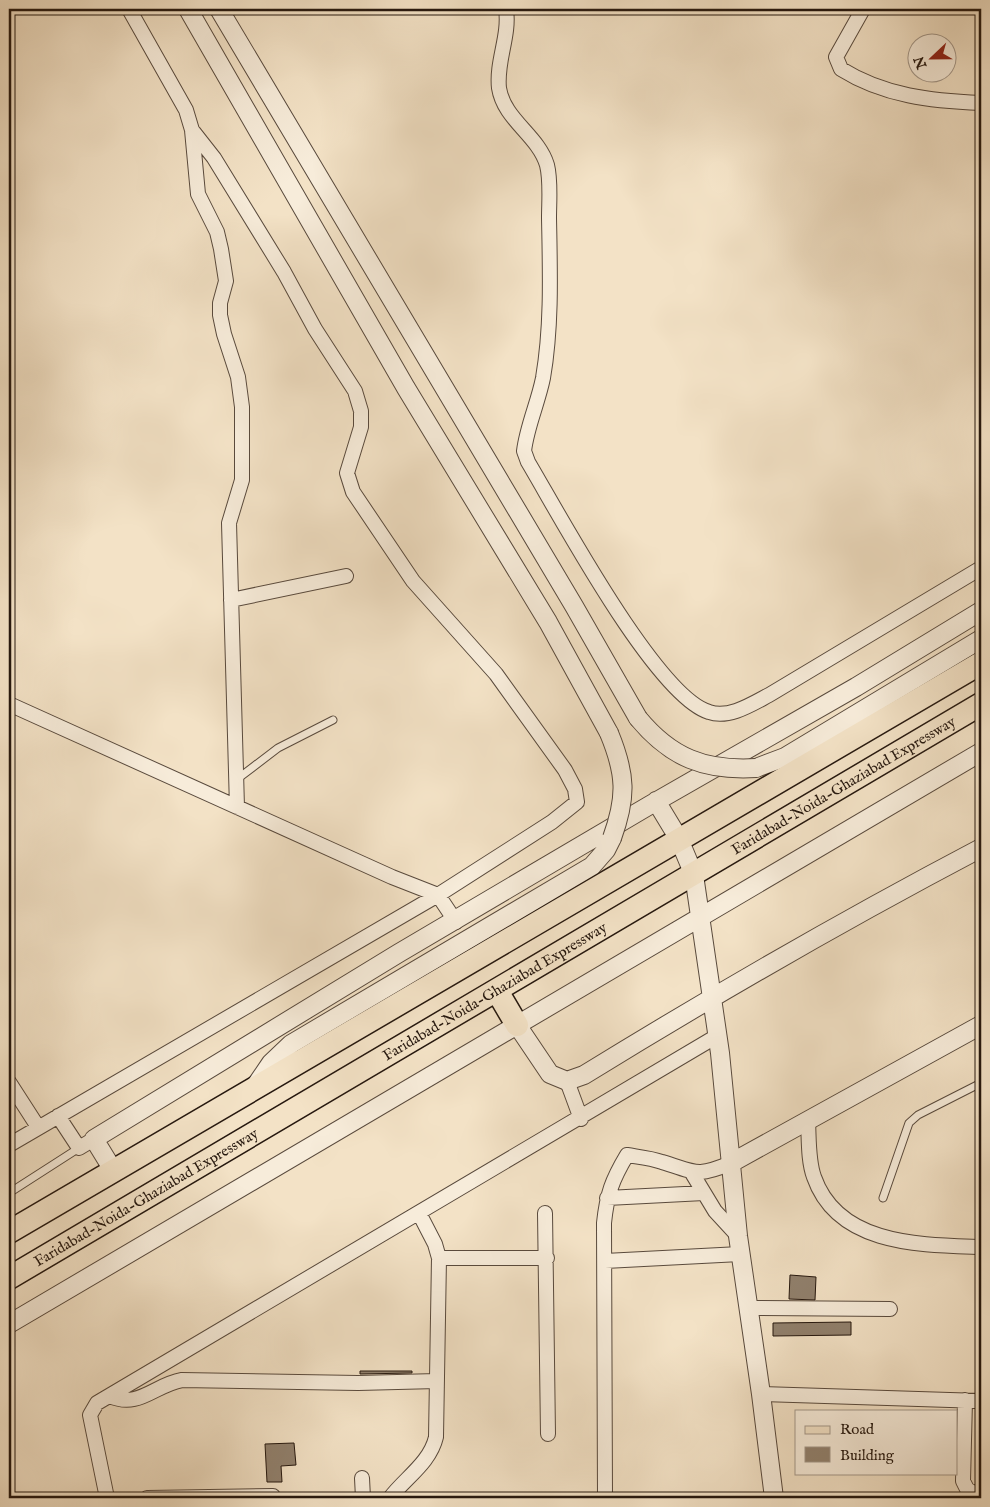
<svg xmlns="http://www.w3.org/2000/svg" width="990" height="1507" font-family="'IM FELL English',serif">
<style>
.building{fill:#91816e;stroke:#26180f}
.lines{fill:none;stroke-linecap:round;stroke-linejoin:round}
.service-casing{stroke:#594a3d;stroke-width:9}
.minor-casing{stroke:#594a3d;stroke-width:16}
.tertiary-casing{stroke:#594a3d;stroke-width:20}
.primary-casing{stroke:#26180f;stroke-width:25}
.service{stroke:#f7ecda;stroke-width:7}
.minor{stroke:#f7ecda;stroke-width:14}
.tertiary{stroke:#f7ecda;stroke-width:18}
.primary{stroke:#f3e2c6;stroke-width:22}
.tertiary-bridge-casing{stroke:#594a3d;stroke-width:20;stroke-linecap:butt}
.tertiary-bridge{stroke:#f7ecda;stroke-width:18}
.labels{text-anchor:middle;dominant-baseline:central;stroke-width:5;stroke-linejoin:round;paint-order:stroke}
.street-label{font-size:15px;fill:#26180f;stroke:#f7ecda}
</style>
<rect width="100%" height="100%" fill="#f3e2c6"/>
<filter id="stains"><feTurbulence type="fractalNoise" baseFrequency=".004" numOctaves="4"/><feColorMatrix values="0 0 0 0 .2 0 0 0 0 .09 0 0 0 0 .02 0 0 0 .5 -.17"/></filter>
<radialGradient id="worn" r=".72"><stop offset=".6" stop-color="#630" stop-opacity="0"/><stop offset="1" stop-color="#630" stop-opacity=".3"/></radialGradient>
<path class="building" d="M790,1275L816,1277L815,1300L789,1299Z
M851,1322V1335L773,1336V1323Z
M360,1371H412V1373L360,1374Z
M294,1443L296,1465L281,1466L282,1482H267L265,1444Z"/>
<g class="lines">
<g class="service-casing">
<path id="service" d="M236,780L278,748L333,720
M9,1193L79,1148
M883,1198L909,1123L918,1115L981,1083"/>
</g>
<g class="minor-casing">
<path id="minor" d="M129,9L186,110L192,130L198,194L217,232L221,249L226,281L220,303V315L224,334L238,377L242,407V480L229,523L237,807
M506,9C510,36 496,61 499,88C504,120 538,135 547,165C551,181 549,201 549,218C550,270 552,326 543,378C538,403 527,426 524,451L528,462C559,514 656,696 709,712C729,719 752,704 769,695L981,568
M863,9L836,57L841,69C884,96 932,101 981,103
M231,600L346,576
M9,704L392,877L438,895L456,922
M567,1081L581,1119
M9,1082L38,1127
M58,1116L79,1148L94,1139
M808,1121C809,1139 808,1161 814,1177C838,1246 922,1245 981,1247
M9,1145L438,895L552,822L577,802L575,789L565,770L496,674L413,581L353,492L347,473L361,427V411L355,391L315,329L284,272L214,158L192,130
M692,1173L715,1211L738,1236
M607,1198L704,1193
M545,1213L548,1434
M439,1258H547
M605,1261L740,1254
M749,1308L890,1309
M761,1394L981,1401
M110,1396C139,1409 154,1385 182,1380L358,1383L437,1381
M965,1400L963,1481L967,1489L981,1497
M362,1478L363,1498
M107,1498L90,1415L97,1403L717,1036
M147,1498L273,1496
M390,1498C405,1478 430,1463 436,1437L439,1258L435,1244L419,1213
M605,1498L604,1223C607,1194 612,1180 627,1155C639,1157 651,1158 662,1162C696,1172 695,1178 731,1163"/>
</g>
<g class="tertiary-casing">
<path id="tertiary" d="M188,9L406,388L548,622L609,733
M219,9L574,606L638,718
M756,768L785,757L981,639
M656,801L679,839L694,875L720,1053L738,1236L761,1394L774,1498
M517,1025L550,1074L567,1081L584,1075C714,995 846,919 981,848
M256,1085L271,1063L291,1044L592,866L606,850L612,838
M731,1163L981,1025
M113,1170L94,1139L399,953L650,805L856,687L981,611
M9,1324L981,752"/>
</g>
<g class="primary-casing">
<g id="primary">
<path d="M497,991L517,1025"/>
<path d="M9,1232L981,663"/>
<path id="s1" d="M9,1278L981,704"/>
</g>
</g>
<use href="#service" class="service"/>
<use href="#minor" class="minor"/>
<use href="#tertiary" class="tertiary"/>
<use href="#primary" class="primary"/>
<g class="tertiary-bridge-casing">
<path id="tertiary-bridge" d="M638,718C671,758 705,771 756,768
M609,733C626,774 627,797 612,838"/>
</g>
<use href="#tertiary-bridge" class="tertiary-bridge"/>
</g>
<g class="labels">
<g class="street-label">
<text stroke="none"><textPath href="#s1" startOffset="969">Faridabad-Noida-Ghaziabad Expressway</textPath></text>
<text stroke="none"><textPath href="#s1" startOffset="564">Faridabad-Noida-Ghaziabad Expressway</textPath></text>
<text stroke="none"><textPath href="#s1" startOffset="159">Faridabad-Noida-Ghaziabad Expressway</textPath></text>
</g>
</g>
<rect width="990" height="1507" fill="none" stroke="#f3e2c6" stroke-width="30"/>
<rect x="10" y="10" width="970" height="1487" fill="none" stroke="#26180f" stroke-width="2.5"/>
<rect x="15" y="15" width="960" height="1477" fill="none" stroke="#26180f"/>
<rect x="795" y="1410" width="162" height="65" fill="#f7ecda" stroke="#a39789"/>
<rect x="805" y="1426" width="25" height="8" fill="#f3e2c6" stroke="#a39789"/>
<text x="840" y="1434" font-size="15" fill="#26180f">Road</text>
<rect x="805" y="1447" width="25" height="15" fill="#91816e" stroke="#a39789"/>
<text x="840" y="1460" font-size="15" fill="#26180f">Building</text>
<g transform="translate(932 58) rotate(248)"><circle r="24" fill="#f7ecda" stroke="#a39789"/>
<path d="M0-4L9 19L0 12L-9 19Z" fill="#8f2418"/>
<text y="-8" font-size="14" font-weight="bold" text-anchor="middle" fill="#26180f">N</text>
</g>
<rect width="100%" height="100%" filter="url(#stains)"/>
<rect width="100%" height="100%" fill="url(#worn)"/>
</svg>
